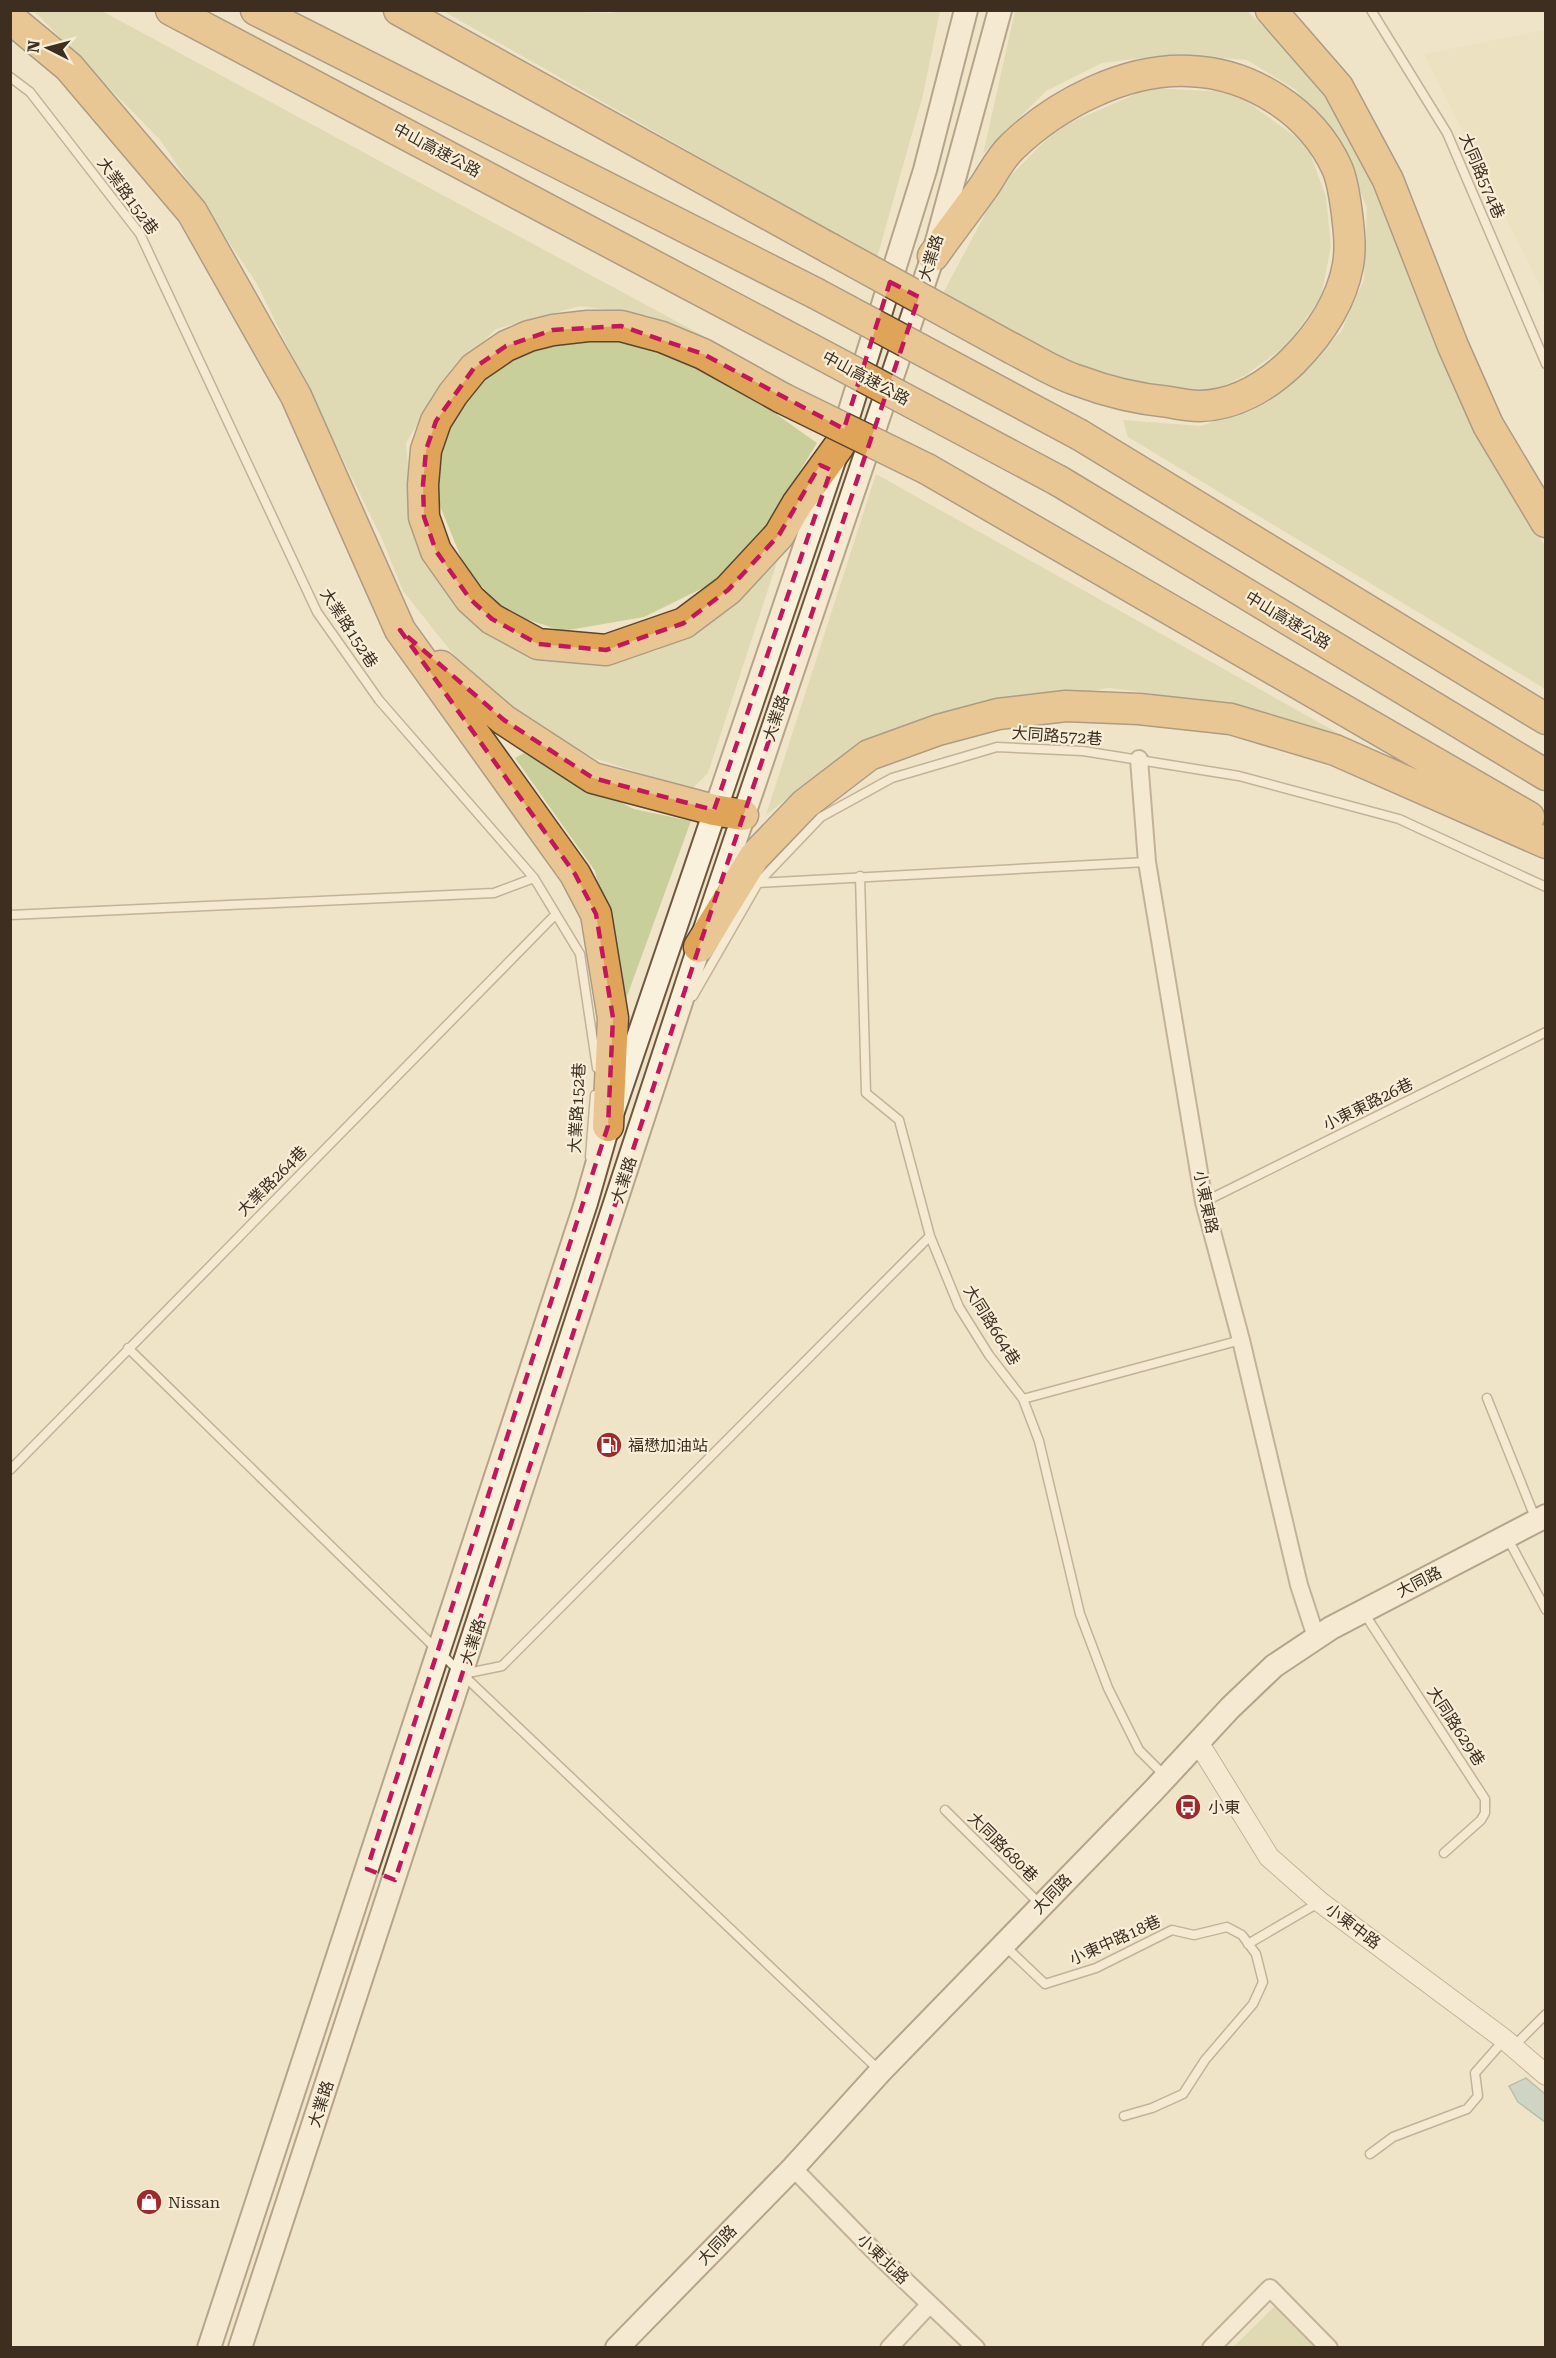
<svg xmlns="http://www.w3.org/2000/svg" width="1556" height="2358" font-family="'Roboto Serif','Noto Sans TC',serif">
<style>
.farmland{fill:#e6deb5}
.green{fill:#c9cf9b}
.water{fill:#a9c4bc;stroke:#6f938a;stroke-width:1.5}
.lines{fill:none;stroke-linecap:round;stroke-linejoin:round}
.service-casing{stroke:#8d765c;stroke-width:11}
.minor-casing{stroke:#8d765c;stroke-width:20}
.tertiary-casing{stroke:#8d765c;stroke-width:22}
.secondary-casing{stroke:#6f573f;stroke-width:26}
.motorway-casing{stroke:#5b4430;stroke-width:33}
.service{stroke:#faf1dc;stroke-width:8}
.minor{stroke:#faf1dc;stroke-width:16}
.tertiary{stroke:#faf1dc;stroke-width:20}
.secondary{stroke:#faf1dc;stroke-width:22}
.motorway{stroke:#e0a458;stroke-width:30}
.motorway-bridge-casing{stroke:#5b4430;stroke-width:33;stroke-linecap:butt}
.motorway-bridge{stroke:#e0a458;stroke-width:30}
.marked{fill:none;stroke:#c2185b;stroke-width:4.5;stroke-dasharray:12 8;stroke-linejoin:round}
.labels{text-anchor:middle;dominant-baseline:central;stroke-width:4.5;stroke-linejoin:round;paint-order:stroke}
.street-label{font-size:16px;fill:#3d2e20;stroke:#f7eed8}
.poi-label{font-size:16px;fill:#3d2e20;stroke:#f7eed8;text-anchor:start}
</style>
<rect width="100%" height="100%" fill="#f0e4c8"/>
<path class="farmland" d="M1545,30L1546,31L1545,296L1424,54Z"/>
<path class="green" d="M529,10L610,13L626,10L940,11L923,95L877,258L443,11Z
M34,11H102L711,340L650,316L580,306L496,329L443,382L406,443L413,519L450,591L495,639L587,665L656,651L740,600L779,556L708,773L692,789L596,759L538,729L476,683L403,591L382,539L257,284L161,141Z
M1015,11H1247L1281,43L1351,130L1437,343L1545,547V689L1128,437L1123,420L1201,426L1249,409L1291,380L1341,332L1364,279L1367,208L1346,155L1296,90L1247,60L1176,54L1102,63L1046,91L983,154Z
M1149,88L1234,92L1307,145L1326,197L1331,246L1321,297L1289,343L1246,375L1207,394L1098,381L941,297L1000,186L1058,128Z
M626,338L735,385L817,443L758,539L709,585L644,617L563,631L510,614L467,572L438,501L444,430L484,371L555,344Z
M876,474L1354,742L1300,723L1222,703L1109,688L980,707L863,744L831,764L766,815Z
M524,753L634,809L691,821L626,999L595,871L515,758Z
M1276,2305L1317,2347L1232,2348Z"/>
<path class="water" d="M1526,2078L1545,2094V2122L1518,2102L1509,2086Z"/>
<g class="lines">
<g class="service-casing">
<path id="service" d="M1371,10L1447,133L1546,364
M10,77L30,92L140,234L317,612L379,700L534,878L580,954L597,1068
M860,876L866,1093L899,1120L930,1236L959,1307L989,1355L1023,1399L1039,1441L1080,1614L1108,1688L1139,1750L1166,1777
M758,883L1147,862
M10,915L494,893L534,878
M693,996L758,883L821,817L892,778L997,747L1083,751L1239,776L1399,819L1546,887
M590,1157L595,1095
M1204,1202L1546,1032
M128,1348L462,1674L880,2071
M1487,1398L1536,1520
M1023,1399L1241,1340
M10,1470L555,915
M1508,1539L1546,1610
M1364,1613L1485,1799V1813L1481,1820L1444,1853
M463,1674L502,1666L930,1236
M945,1810L1041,1905
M1248,1944L1320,1902
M1005,1946L1045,1984L1096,1968L1172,1930L1194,1935L1227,1927L1242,1935L1256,1954L1263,1982L1253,2004L1205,2060L1183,2094L1152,2108L1124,2116
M1514,2046L1546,2014
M1370,2154L1393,2137L1467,2109L1478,2096L1475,2073L1504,2040"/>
</g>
<g class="minor-casing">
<path id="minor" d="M1139,759L1147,862L1204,1202L1241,1340L1299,1585L1316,1637
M793,2168L873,2250L976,2348
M889,2348L930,2304
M1211,2348L1270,2288L1329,2348"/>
</g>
<g class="tertiary-casing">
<path id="tertiary" d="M1198,1742L1269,1857L1320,1902L1504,2039L1546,2075"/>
</g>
<g class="secondary-casing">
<path id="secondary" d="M209,2348L586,1203L608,1126L839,446L925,170L966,10
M240,2348L699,947L933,256L1000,10
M617,2348L793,2168L880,2072L1153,1791L1230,1708L1274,1666L1331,1628L1546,1516"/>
</g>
<g class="motorway-casing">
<path id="motorway" d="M171,10L796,341
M256,10L815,293
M399,10L829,248
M1271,10L1338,87L1388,180L1453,346L1488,425L1546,522
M10,18L69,67L192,212L296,396L400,630L575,874L596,914L613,1018L608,1126
M933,256C950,232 968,209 985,185C993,173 1001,157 1012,147C1056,104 1126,68 1189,71C1250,73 1311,111 1337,168C1343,181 1345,200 1347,214C1349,231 1351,248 1348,265C1341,304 1319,335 1292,362C1267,386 1235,405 1200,406C1190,406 1179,404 1169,402C1138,399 1108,392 1079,381C1056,374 1035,360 1013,349
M782,398L703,354L662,337L621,326H588L553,330L529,336L506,346L474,368L453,394L436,421L426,450L423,485L424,517L436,551L470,599L492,619L538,644L606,650L684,623L728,590L779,535L797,504L839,446
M1080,435L1546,719
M927,469L1529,817
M1059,481L1546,775
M441,666L504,720L593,778L714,810L743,815
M699,947L754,857L805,804L869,755L938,730L998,714L1066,706L1139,709L1231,719L1335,750L1546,843"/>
</g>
<use href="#service" class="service"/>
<use href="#minor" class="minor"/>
<use href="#tertiary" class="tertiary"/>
<use href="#secondary" class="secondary"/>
<use href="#motorway" class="motorway"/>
<g class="motorway-bridge-casing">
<path id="motorway-bridge" d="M829,248L1013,349
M815,293L1080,435
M796,341L1059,481
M782,398L927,469"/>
</g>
<use href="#motorway-bridge" class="motorway-bridge"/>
</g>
<path d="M0 0H1556V2358H0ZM890,282L919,297L699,947L395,1880L367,1869L608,1126L613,1018L596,914L575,874L400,630L504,720L593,778L714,810L831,470L820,465L779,535L728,590L684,623L606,650L538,644L492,619L470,599L436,551L424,517L423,485L426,450L436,421L474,368L506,346L553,330L621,326L703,354L844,429Z" fill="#f0e4c8" fill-opacity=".55" fill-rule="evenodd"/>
<path class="marked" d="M890,282L919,297L699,947L395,1880L367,1869L608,1126L613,1018L596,914L575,874L400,630L504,720L593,778L714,810L831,470L820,465L779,535L728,590L684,623L606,650L538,644L492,619L470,599L436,551L424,517L423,485L426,450L436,421L474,368L506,346L553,330L621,326L703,354L844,429Z"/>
<defs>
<g id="fuel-disc" transform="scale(1.35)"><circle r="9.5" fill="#9e2a2b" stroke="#f7eed8"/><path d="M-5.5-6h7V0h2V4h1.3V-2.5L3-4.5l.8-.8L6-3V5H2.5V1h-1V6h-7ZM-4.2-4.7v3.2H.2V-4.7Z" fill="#fff"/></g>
<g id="bus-disc" transform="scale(1.35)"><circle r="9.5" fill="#9e2a2b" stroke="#f7eed8"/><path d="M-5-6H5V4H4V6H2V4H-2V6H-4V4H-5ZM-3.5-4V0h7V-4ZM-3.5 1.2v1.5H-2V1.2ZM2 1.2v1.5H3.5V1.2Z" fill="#fff"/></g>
<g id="shop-disc" transform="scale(1.35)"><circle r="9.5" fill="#9e2a2b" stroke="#f7eed8"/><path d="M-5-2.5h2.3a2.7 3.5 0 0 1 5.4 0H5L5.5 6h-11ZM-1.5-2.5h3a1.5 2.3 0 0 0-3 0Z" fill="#fff"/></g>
</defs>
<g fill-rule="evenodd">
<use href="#fuel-disc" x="609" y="1445"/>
<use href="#bus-disc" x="1188" y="1807"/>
<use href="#shop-disc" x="149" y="2202"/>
</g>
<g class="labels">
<g class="street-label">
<text transform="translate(437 150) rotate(28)">中山高速公路</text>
<text transform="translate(1482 176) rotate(67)">大同路574巷</text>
<text transform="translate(128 196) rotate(54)">大業路152巷</text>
<text transform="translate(931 258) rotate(-73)">大業路</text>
<text transform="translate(866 378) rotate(28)">中山高速公路</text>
<text transform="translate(1288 620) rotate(31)">中山高速公路</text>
<text transform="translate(349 628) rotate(57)">大業路152巷</text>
<text transform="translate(776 718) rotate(-71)">大業路</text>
<text transform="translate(1057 736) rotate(4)">大同路572巷</text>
<text transform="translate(1368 1104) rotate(-26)">小東東路26巷</text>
<text transform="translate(577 1108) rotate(-87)">大業路152巷</text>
<text transform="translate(624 1180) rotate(-72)">大業路</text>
<text transform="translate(272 1181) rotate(-45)">大業路264巷</text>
<text transform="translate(1206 1202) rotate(78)">小東東路</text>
<text transform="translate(992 1325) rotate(58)">大同路664巷</text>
<text transform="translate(1419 1582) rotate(-27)">大同路</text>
<text transform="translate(473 1642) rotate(-72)">大業路</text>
<text transform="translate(1456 1726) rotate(57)">大同路629巷</text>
<text transform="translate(1003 1847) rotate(45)">大同路680巷</text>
<text transform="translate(1052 1894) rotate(-46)">大同路</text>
<text transform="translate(1353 1926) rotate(37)">小東中路</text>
<text transform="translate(1115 1940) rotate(-24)">小東中路18巷</text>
<text transform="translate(321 2104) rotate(-72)">大業路</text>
<text transform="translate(717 2245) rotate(-46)">大同路</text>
<text transform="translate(883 2259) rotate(44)">小東北路</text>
</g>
<g class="poi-label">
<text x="628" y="1445">福懋加油站</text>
<text x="1208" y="1807">小東</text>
<text x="168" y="2202">Nissan</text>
</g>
</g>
<rect width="1556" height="2358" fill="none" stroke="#3d2e20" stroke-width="24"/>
<g transform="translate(48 48) rotate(276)" stroke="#f7eed8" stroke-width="4.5" paint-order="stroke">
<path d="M0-4.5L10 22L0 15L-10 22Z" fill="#3d2e20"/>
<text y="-9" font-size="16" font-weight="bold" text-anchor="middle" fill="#3d2e20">N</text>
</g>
</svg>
